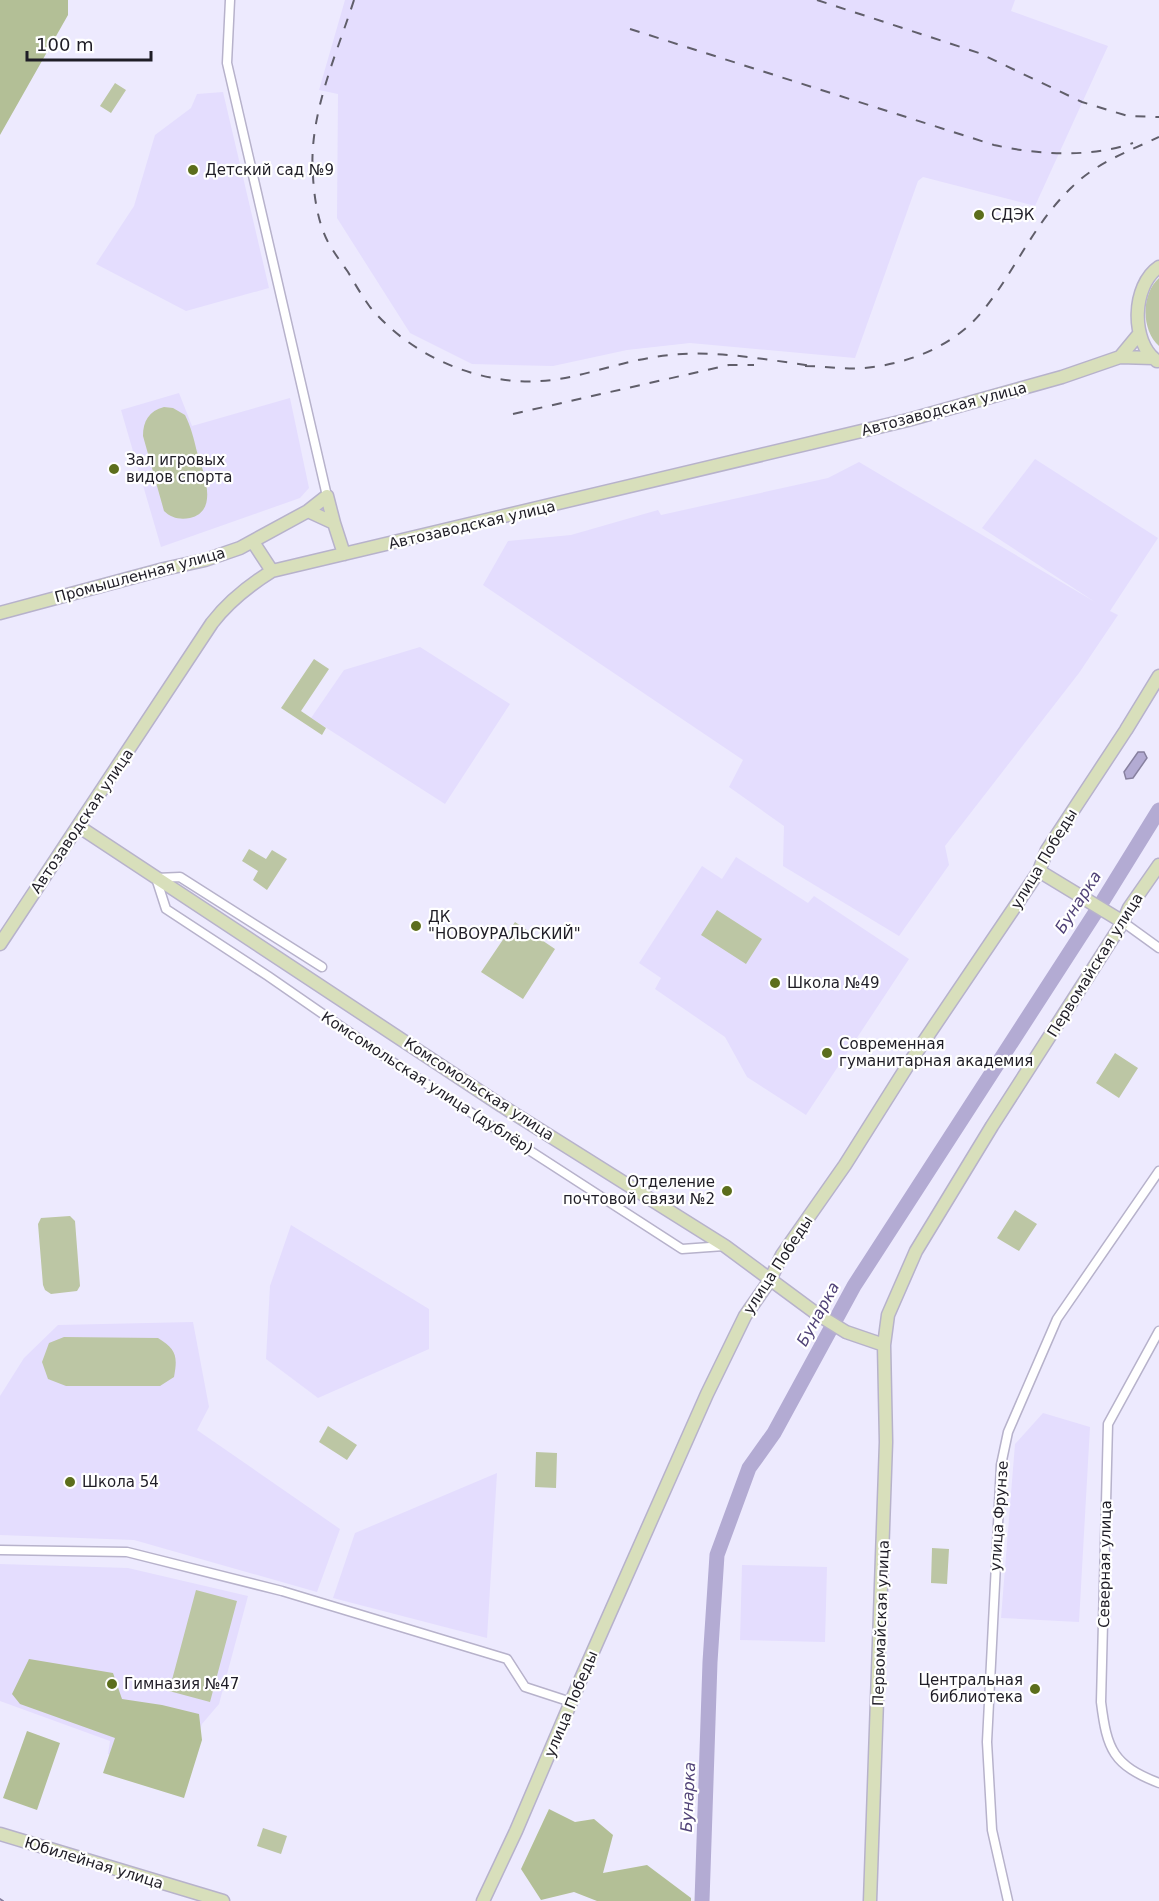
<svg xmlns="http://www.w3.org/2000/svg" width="1159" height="1901" font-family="'DejaVu Sans',sans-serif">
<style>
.built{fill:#e4ddfe}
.green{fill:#bcc6a4}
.forest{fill:#b3bf96}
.water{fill:#b3abd3;stroke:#87809f;stroke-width:1.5}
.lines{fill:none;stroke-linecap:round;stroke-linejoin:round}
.stream{stroke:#87809f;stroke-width:2}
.river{stroke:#b3abd3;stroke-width:15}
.street-casing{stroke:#b7b2cb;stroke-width:11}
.secondary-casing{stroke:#b7b2cb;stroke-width:15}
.street{stroke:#fff;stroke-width:8}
.secondary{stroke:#d8dfbb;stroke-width:12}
.rail{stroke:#605e6a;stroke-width:2;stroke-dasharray:10 10;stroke-linecap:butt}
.poi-dot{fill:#5c6e1c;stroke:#fff;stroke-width:2}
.labels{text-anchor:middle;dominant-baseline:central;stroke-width:4.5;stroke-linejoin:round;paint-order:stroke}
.poi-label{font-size:15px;fill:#1f1d26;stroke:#fff;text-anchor:start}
.street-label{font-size:15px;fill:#1f1d26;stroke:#fff}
.water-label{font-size:16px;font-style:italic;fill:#504277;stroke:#fff}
</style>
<rect width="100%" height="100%" fill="#edeafe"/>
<path class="built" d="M345,0H1015L1011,11L1108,46L1035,206L923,177L918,181L855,358L690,343L627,350L553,366L472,364L410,333L337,218L338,94L319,90Z
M223,92L269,288L186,311L96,264L134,206L155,135L191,108L197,94Z
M179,393L192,426L290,398L309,488L300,498L161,547L121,410Z
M1035,459L1158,538L1110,611L1118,615L1079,673L945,846L949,865L899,936L783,866L784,826L729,787L743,760L483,585L508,541L571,535L658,510L661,515L828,478L859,462L1095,602L982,528Z
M420,647L510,704L445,804L311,718L344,670Z
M736,857L808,903L814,896L909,959L806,1115L747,1077L725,1037L655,989L661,978L639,963L702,866L722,879Z
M291,1225L429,1309V1349L318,1398L266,1359L270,1286Z
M193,1322L209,1407L197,1430L340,1529L317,1592L134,1540L0,1535V1396L24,1358L58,1325Z
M1043,1413L1090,1427L1079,1622L1001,1618L1015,1444Z
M497,1473L487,1638L333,1598L355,1533Z
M0,1564L128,1568L248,1596L219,1704L202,1724L184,1779L108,1754L110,1741L0,1701Z
M742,1565L827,1567L825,1642L740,1640Z"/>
<path class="green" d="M115,83L126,90L111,113L100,106Z
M1159,278V346C1141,330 1141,294 1159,278Z
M164,407L173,408L185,415C191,427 194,439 197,452C203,471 220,511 190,518C180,520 171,518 164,511L143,436C143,421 149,411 164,407Z
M314,659L329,669L301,711L326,728L322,735L281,708Z
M249,849L266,859L272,850L287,859L267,890L253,880L258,871L242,861Z
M717,910L762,939L746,964L701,935Z
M515,922L555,949L523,999L481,972Z
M1115,1053L1138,1068L1119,1098L1096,1083Z
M1015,1210L1037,1224L1019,1251L997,1238Z
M70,1216L75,1221L80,1286L77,1291L51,1294L45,1290L43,1285L38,1224L41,1218Z
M64,1337L158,1338C176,1349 178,1356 174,1377L160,1386H66L48,1379L42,1362L49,1343Z
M328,1426L357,1445L347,1460L319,1442Z
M536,1452L557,1453L556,1488L535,1487Z
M932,1548L949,1549L947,1584L931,1583Z
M196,1590L237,1601L210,1702L169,1691Z
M263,1828L287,1836L281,1854L257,1846Z"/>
<path class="forest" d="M0,0H68V15L0,135Z
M29,1659L113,1673L122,1699L162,1705L199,1714L202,1740L184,1798L103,1773L115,1738L20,1704L12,1694Z
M27,1731L60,1743L37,1810L3,1798Z
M549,1809L575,1822L594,1819L613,1835L603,1873L647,1865L691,1898V1901H597L574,1892L541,1900L521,1869Z"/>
<path class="water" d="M1138,752H1144L1147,758L1133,778L1126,779L1124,772Z"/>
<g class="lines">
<path class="stream" d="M0,1899L3,1901"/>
<path class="river" d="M702,1901L710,1662L717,1555L749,1468L774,1433L854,1286L1099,907L1159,810"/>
<g class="street-casing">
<path id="street" d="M230,0L227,63L327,496
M1123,922L1159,948
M322,967L180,877L156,878L166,909L268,976L385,1057L682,1249L724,1246
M1159,1331L1108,1424L1101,1702C1107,1750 1113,1765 1159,1783
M0,1550L127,1552L282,1591L507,1659L525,1687L571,1702
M1008,1901L992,1830L987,1742L1001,1465L1008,1432L1057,1319L1159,1171"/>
</g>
<g class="secondary-casing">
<path id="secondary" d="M1120,357L1139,334
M1157,361C1130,342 1132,285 1159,267
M308,511L334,523L344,554
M253,542L272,571
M0,613L164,569L205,560L240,548L308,511L327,496L334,523
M78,826L502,1106L725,1246L817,1314L846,1332L884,1345
M1039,871L1123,922
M0,944L212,623C229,601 248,586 272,571L908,420L1062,377L1120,357L1153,358
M0,1834L223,1901
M483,1901L516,1831L583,1674L707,1394L745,1316L770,1280L782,1255L845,1165L908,1065L1039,871L1047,850L1126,730L1159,676
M870,1901L886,1442L884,1345L888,1315L916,1251L992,1126L1123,922L1129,908L1159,865"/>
</g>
<use href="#street" class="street"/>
<use href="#secondary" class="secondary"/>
<path class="rail" d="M354,0C336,56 308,116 313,176C314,197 318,223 328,242C334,253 341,262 348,272C355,284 362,296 370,307C406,350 461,377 516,381C567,385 607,364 655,357C707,348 761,359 813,366
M817,0L979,53L1082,102L1128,116L1159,117
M630,29L994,145C1039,155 1089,158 1133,143
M805,366C828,366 850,371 873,367C913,362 955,344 981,313C1015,272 1033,224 1072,187C1096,163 1129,151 1159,137
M513,414L729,365H754"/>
</g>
<g class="poi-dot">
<circle cx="193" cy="170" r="6"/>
<circle cx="979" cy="215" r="6"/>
<circle cx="114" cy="469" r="6"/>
<circle cx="416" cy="926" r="6"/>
<circle cx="775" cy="983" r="6"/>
<circle cx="827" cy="1053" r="6"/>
<circle cx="727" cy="1191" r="6"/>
<circle cx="70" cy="1482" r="6"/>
<circle cx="112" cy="1684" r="6"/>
<circle cx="1035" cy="1689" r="6"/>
</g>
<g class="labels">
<g class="poi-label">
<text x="205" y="170">Детский сад №9</text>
<text x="991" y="215">СДЭК</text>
<text x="126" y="460">Зал игровых<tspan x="126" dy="17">видов спорта</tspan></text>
<text x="428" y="917">ДК<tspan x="428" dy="17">"НОВОУРАЛЬСКИЙ"</tspan></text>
<text x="787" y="983">Школа №49</text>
<text x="839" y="1044">Современная<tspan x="839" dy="17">гуманитарная академия</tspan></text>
<text x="715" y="1182" text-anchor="end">Отделение<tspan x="715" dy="17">почтовой связи №2</tspan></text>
<text x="82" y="1482">Школа 54</text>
<text x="1023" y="1680" text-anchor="end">Центральная<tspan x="1023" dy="17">библиотека</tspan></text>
<text x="124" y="1684">Гимназия №47</text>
</g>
<g class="street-label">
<text transform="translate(944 409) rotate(-15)">Автозаводская улица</text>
<text transform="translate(472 525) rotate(-13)">Автозаводская улица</text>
<text transform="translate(140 575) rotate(-15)">Промышленная улица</text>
<text transform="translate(82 821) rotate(-56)">Автозаводская улица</text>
<text transform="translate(1044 859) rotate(-59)">улица Победы</text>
<text transform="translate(1095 965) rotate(-58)">Первомайская улица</text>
<text transform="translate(427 1083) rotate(33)">Комсомольская улица (дублёр)</text>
<text transform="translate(479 1089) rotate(33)">Комсомольская улица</text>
<text transform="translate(778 1265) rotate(-57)">улица Победы</text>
<text transform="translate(999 1516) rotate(-86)">улица Фрунзе</text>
<text transform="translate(1105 1564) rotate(-89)">Северная улица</text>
<text transform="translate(881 1623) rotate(-88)">Первомайская улица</text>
<text transform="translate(571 1704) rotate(-67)">улица Победы</text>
<text transform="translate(94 1863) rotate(17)">Юбилейная улица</text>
</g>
<g class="water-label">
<text transform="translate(1078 902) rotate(-57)">Бунарка</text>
<text transform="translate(818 1314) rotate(-61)">Бунарка</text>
<text transform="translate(688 1797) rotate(-87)">Бунарка</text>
</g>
</g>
<path d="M27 51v9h124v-9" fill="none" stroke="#1f1d26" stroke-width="3"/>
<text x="36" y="51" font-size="18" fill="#1f1d26" stroke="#ffffff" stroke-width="4.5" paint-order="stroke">100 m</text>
</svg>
